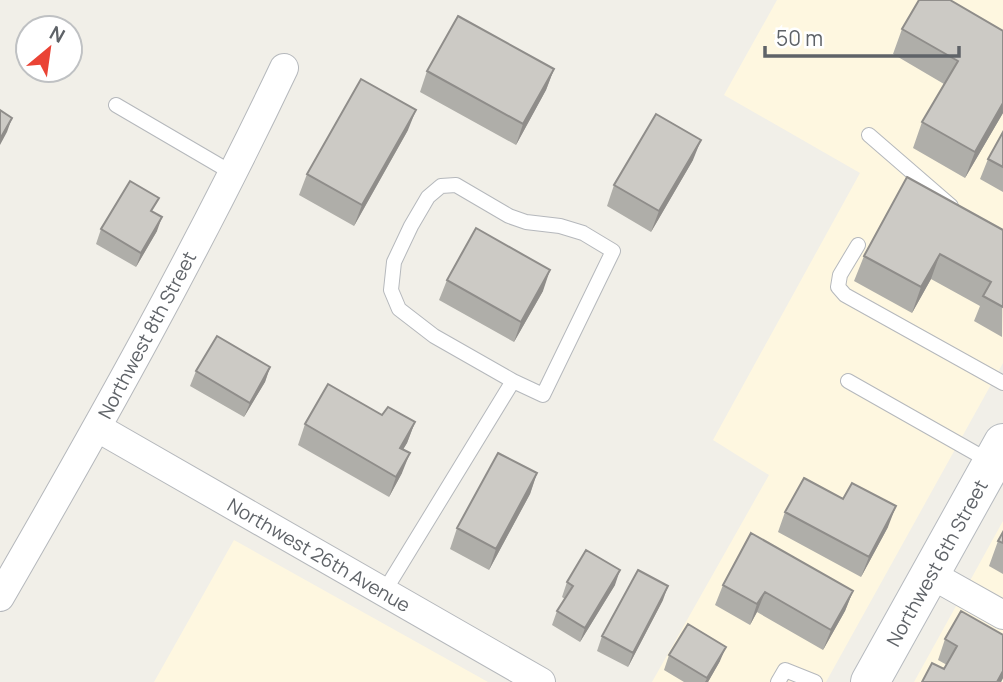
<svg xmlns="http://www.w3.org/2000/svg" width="1003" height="682" font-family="Manrope,sans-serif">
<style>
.commercial{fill:#fef7e0}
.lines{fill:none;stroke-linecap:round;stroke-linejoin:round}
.service-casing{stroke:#b5b8bc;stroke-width:16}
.minor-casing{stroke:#b5b8bc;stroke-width:30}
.secondary-casing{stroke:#b6babf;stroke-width:40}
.service{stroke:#fff;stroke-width:14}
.minor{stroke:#fff;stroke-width:28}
.secondary{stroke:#fff;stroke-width:38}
.wall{fill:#afaea9}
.shaded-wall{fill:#8f8d8a}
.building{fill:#cccac5;stroke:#8f8d8a;stroke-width:2}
.labels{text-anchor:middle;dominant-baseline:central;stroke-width:7;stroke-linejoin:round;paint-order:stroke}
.street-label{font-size:19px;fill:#5f6368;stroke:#fff}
</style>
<rect width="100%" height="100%" fill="#f1efe8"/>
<path class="commercial" d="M777,0H1003V363L826,682H652L769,475L713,440L860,173L724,95Z
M1003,521V682H914Z
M234,540L488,682H154Z"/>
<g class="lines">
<g class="service-casing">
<path id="service" d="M116,105L234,174
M869,135L951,206
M858,245L840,275L838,287L845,295L1003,383
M848,381L991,462
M384,592L513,381L434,336L399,309L391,290L394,262L411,226L428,197L441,186L456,185L509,216L526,222L560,226L583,233L613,251L543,395L513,381
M778,682L785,670L815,682"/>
</g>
<g class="minor-casing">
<path id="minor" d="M98,428L541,682
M930,574L1003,615
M0,597C100,424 198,249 284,68"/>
</g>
<g class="secondary-casing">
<path id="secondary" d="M870,682L1003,443"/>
</g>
<use href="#service" class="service"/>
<use href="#minor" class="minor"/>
<use href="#secondary" class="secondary"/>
</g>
<path class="wall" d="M919,0L1003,113L965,178L913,148L922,122L944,84L893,54L902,29Z
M554,69L546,90L516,145L420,92L427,71Z
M408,130L354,226L299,195L307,174Z
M1003,132V192L980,179L988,159Z
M693,160L651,232L607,206L614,185Z
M154,212L157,231L136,267L96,244L101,229Z
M1003,230L1002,337L974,321L980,306L931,279L912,313L854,281L864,256Z
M447,280L543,291L514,342L439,300Z
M270,367L265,382L244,417L190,386L196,371Z
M415,422L407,443L403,449L402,473L389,497L298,445L305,424Z
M537,473L530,494L489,570L450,549L457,528Z
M785,512L888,527L861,577L778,532Z
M1003,532V574L989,566L998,541Z
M567,582L615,585L580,642L552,625L557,611L565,599L562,597Z
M723,585L853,591L845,611L823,650L757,612L750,625L715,605Z
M663,600L628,667L597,651L602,636Z
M961,611L1003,678L1001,682H922L944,669L947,665L938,660L945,639Z
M669,655L720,661L708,682H684L664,670Z"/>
<path class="shaded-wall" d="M554,69L546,90L516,145L523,124Z
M1003,103V113L965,178L975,152Z
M416,110L408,130L354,226L362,205Z
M12,118L7,132L0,145V139Z
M701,140L693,160L651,232L659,211Z
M162,217L157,231L136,267L141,253Z
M940,254L931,279L912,313L921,287Z
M550,270L543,291L514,342L521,322Z
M270,367L265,382L244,417L250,403Z
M415,422L407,443L392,468L400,448Z
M410,453L402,473L389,497L396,477Z
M537,473L530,494L489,570L496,549Z
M896,506L888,527L861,577L869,557Z
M620,570L615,585L580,642L585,628Z
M668,586L663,600L628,667L633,653Z
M853,591L845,611L823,650L831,630Z
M765,592L757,612L750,625L757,604Z
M726,647L720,661L708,682H705Z
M1003,671V678L1001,682H997Z"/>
<path class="building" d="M919,0H950L1003,31V103L975,152L922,122L958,61L902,29Z
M458,16L554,69L523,124L427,71Z
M361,79L416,110L362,205L307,174Z
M0,110L12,118L0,139Z
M656,114L701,140L659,211L614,185Z
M1003,132V167L988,159Z
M907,177L1003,230V307L983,296L991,282L940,254L921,287L864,256Z
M130,181L159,198L151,211L162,217L141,253L101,229Z
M476,228L550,270L521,322L447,280Z
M217,336L270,367L250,403L196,371Z
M328,384L382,415L388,407L415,422L400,448L410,453L396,477L305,424Z
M498,453L537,473L496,549L457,528Z
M804,478L843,499L852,483L896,506L869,557L785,512Z
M1003,532V543L998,541Z
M751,533L853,591L831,630L765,592L757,604L723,585Z
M586,550L620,570L585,628L557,611L573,586L567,582Z
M638,570L668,586L633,653L602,636Z
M961,611L1003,635V671L997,682H922L932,663L944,669L957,646L945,639Z
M688,624L726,647L707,678L669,655Z"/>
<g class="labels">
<g class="street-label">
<text transform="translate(147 335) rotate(-62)">Northwest 8th Street</text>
<text transform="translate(319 555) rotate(30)">Northwest 26th Avenue</text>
<text transform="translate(937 563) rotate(-61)">Northwest 6th Street</text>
</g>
</g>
<g transform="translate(49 49) rotate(29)"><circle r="33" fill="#ffffff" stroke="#bfc1c3" stroke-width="2"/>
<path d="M0-5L12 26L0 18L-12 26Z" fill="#ea4335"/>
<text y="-10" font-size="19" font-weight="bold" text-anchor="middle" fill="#5f6368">N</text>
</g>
<path d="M765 46v10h194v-10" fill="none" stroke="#5f6368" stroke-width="3.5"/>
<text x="776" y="46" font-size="21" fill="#5f6368" stroke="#ffffff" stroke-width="5" paint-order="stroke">50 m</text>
</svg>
